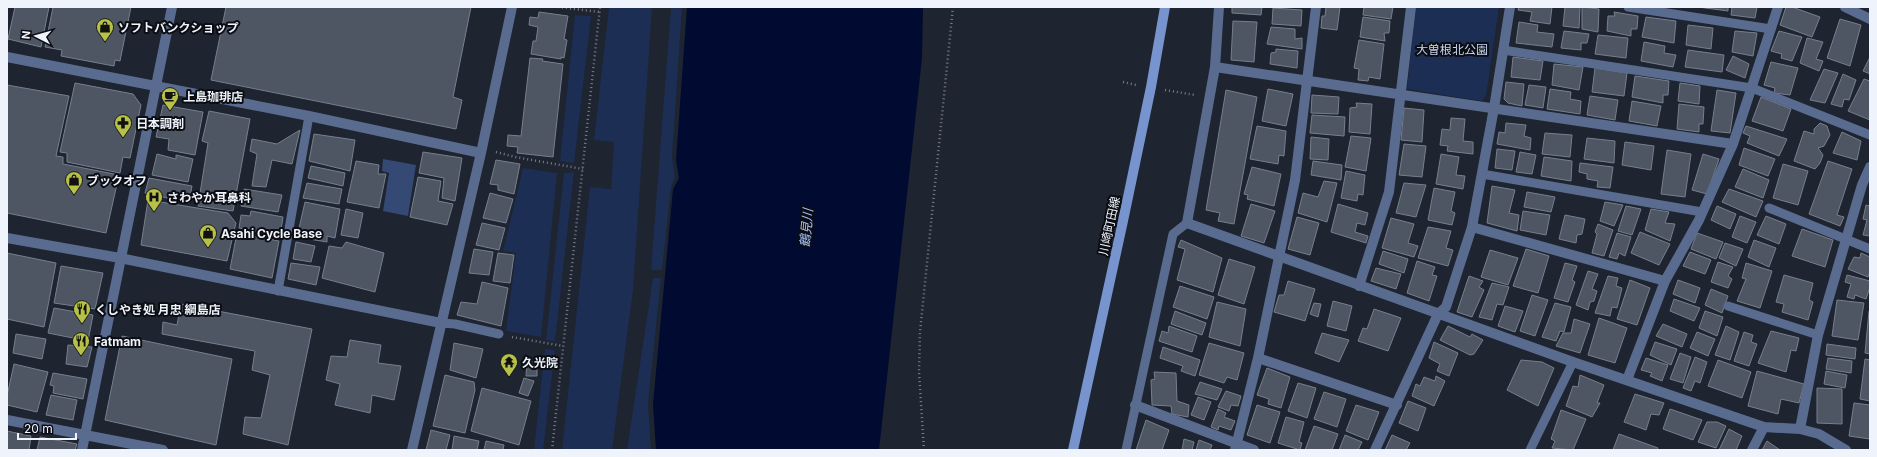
<svg xmlns="http://www.w3.org/2000/svg" width="1877" height="457" font-family="Inter,'Noto Sans JP',sans-serif">
<style>
.green{fill:#1c2e53}
.forest{fill:#344973}
.water{fill:#010b31}
.building{fill:#4e5664;stroke:#777f8e}
.lines{fill:none;stroke-linecap:round;stroke-linejoin:round}
.path{stroke:#7a7f89;stroke-width:2.5;stroke-dasharray:1 3;stroke-linecap:butt}
.lane{stroke:#596c90;stroke-width:9}
.street{stroke:#596c90;stroke-width:10}
.secondary{stroke:#7794ce;stroke-width:10}
.labels{text-anchor:middle;dominant-baseline:central;stroke-width:4;stroke-linejoin:round;paint-order:stroke}
.poi-label{font-size:12px;font-weight:bold;fill:#eff4fc;stroke:#0b0d13;text-anchor:start}
.park-label{font-size:12px;fill:#c7d6f2;stroke:#0b0d13}
.street-label{font-size:12px;fill:#eff4fc;stroke:#0b0d13}
.water-label{font-size:13px;font-style:italic;fill:#a6c2fa;stroke:#0b0d13}
</style>
<rect width="100%" height="100%" fill="#1e2430"/>
<path class="green" d="M609,7H652L633,290L612,450H562L590,187L611,189L614,142L594,140Z
M671,7H682L672,157L675,177L671,187L662,270H651Z
M1416,7H1499L1486,96L1482,101L1407,89Z
M575,15L591,16L574,163L560,161Z
M523,168L557,173L541,337L506,331L516,253L503,251Z
M574,172L555,341L546,340L564,173Z
M653,278H661L648,403L651,450H627Z
M545,349L555,350L543,450H534Z"/>
<path class="forest" d="M383,159L416,165L408,216L383,211L389,173L382,171Z"/>
<path class="water" d="M687,7H923L922,58L879,450H656L653,404L673,189L679,178L676,160Z"/>
<path class="building" d="M15,7H49L41,47L8,39Z
M53,7H131L120,61L115,60L114,66L61,56L62,50L45,47Z
M226,7H471L453,97L462,100L456,129L211,80Z
M1232,7H1262L1261,15L1232,13Z
M1326,7H1340L1337,30L1321,28L1322,16H1325Z
M1364,7H1393L1391,19L1363,15Z
M1519,7H1552L1550,24L1530,21L1532,12L1518,10Z
M1565,7H1580L1579,28L1563,26Z
M1582,7L1599,9L1598,32L1582,29Z
M1698,7H1728V11Z
M1732,7H1757L1755,18L1731,15Z
M1786,7H1792L1820,17L1812,37L1780,25Z
M1273,8L1302,10L1301,26L1272,24Z
M539,12L568,16L564,39L567,40L564,58L561,57V59L531,54L533,41H536L538,27L529,25L530,17L538,18Z
M1614,12L1638,16L1637,29H1631V36L1607,31L1608,16H1615Z
M1363,17L1390,21L1389,33H1384L1385,41L1360,37Z
M1646,17L1676,21L1674,43L1642,37Z
M1840,19L1861,25L1850,66L1827,58Z
M1233,21L1257,22L1254,62L1231,60Z
M1519,22L1538,25L1537,32L1554,34L1552,47L1516,43Z
M1688,25L1713,28L1711,49L1686,45Z
M1271,27L1295,29V39L1302,38V49L1267,44Z
M1564,31L1589,34L1587,43H1581V50L1561,48Z
M1735,31L1757,33L1753,56L1732,52Z
M1779,31L1802,37L1792,61L1781,58L1782,54L1771,51Z
M1598,35L1628,38L1626,58L1595,54Z
M1807,38L1823,42L1816,59L1823,61L1819,71L1800,63Z
M1359,40L1384,44L1380,79L1369,77L1368,81L1358,80L1359,69L1354,68Z
M1644,42L1665,46L1664,53L1676,55L1673,67L1641,61Z
M1276,49L1298,51L1297,68L1270,64L1271,53L1276,52Z
M1688,50L1724,55L1722,72L1685,67Z
M1733,56L1749,64L1745,78L1726,70Z
M1513,57L1543,61L1540,80L1511,77Z
M1870,57V74L1863,71Z
M530,58L543,59L542,61L563,64L553,157L517,153L518,147L507,146L508,135L521,136Z
M1771,62L1798,68L1790,95L1774,93L1775,88L1764,85Z
M1554,64L1583,67L1579,90L1552,85Z
M1595,68L1627,73L1624,96L1592,92Z
M1824,69L1838,73L1825,103L1810,100Z
M1843,74L1856,80L1849,100L1844,99L1842,107L1831,104Z
M1635,76L1669,81L1668,95H1663V103L1632,97Z
M1864,79L1870,81V120L1848,111Z
M1506,82L1524,84L1522,106L1508,103L1504,99Z
M75,83L133,94L141,105L130,158L123,157L120,173L67,162V153L60,152Z
M1680,83L1700,86L1699,104L1678,101Z
M7,85L69,96L56,156L63,157V164L119,175L106,233L7,213Z
M1529,85L1546,87L1543,108L1525,105Z
M1268,89L1293,94L1286,126L1262,121Z
M1550,89L1571,92L1570,99L1581,101L1580,114L1547,109Z
M1226,90L1257,97L1234,224L1218,221L1220,213L1206,210Z
M1717,90L1736,93L1730,133L1711,131Z
M1312,95L1339,97L1338,114L1311,113Z
M1590,96L1618,100L1615,120L1587,115Z
M1761,97L1791,109L1783,131L1752,121Z
M1632,101L1661,106L1657,126L1629,121Z
M1356,103L1372,104L1370,134L1349,132L1350,108L1357,107Z
M1679,104L1704,107L1703,124H1699V132L1677,129Z
M163,105L203,112L195,155L168,150L169,139L156,137Z
M1404,108L1424,110L1422,142L1401,140Z
M209,111L250,119L233,211L198,206L208,143L202,141Z
M1312,115L1345,117L1344,136L1310,133Z
M1451,118L1465,119L1463,141L1473,142V154L1447,151L1448,146L1440,145L1442,129L1450,130Z
M1506,123L1526,125L1524,136L1531,138L1530,150L1497,144L1499,132L1505,133Z
M1820,123L1827,126L1830,135L1824,146L1818,148L1823,155L1820,163L1815,169L1794,161L1804,131L1814,134V129Z
M1257,126L1286,131L1284,156L1279,155L1278,164L1250,159Z
M1746,126L1787,139L1779,156L1747,143L1750,136L1743,133Z
M300,130L292,164L272,160L266,187L252,186L257,154L250,151L252,139L277,144Z
M1842,132L1861,141L1857,160L1833,153Z
M1545,133L1572,135L1570,157L1542,154Z
M314,134L355,140L350,171L309,161Z
M1351,136L1371,138L1366,171L1345,167Z
M1311,137L1329,139L1328,160L1310,159Z
M1587,138L1615,141L1614,163L1584,159Z
M1625,142L1654,146L1651,170L1622,165Z
M1404,144L1426,146L1422,177L1399,175Z
M1744,148L1775,159L1768,176L1739,165Z
M1497,149L1515,151L1512,170L1495,168Z
M1667,150L1691,154L1685,197L1661,194Z
M423,152L462,158L455,201L442,198L444,178L419,173Z
M1520,152L1536,155L1532,174L1516,172Z
M157,154L176,159V155L193,159L188,182L152,175Z
M1441,154L1459,157L1456,175L1465,176L1463,189L1436,184Z
M1703,154L1719,159L1707,194L1692,190Z
M1544,157L1572,161L1571,181L1541,176Z
M496,160L520,164L514,194L498,190V185L490,184Z
M356,161L379,165L378,174H386L379,208L347,202Z
M1313,161L1342,165L1341,180L1311,175Z
M1828,161L1852,169L1837,215L1844,217L1840,226L1809,214Z
M1580,163L1613,167L1610,188L1597,187L1598,181L1587,179V174L1579,172Z
M1783,164L1808,171L1798,205L1773,198Z
M311,166L345,173L343,186L308,178Z
M1252,167L1281,174L1274,206L1247,199L1248,195L1244,194Z
M1743,169L1769,180L1763,198L1735,187Z
M1346,171L1365,175L1363,195L1358,194L1357,201L1341,198Z
M418,177L441,181L438,201L453,204L447,225L410,217Z
M149,178L192,186L189,203L145,193Z
M1324,181L1337,183L1327,222L1298,213L1303,193L1318,197Z
M307,183L342,189L339,204L303,198Z
M1404,183L1426,185L1416,217L1396,213Z
M1492,186L1515,190L1509,213L1519,215L1517,231L1487,223Z
M1434,188L1455,192L1451,211L1455,213L1452,225L1428,220Z
M244,189L282,195L278,212L241,206Z
M1729,189L1763,201L1756,217L1722,202Z
M1527,192L1555,197L1551,212L1524,207Z
M490,193L513,199L506,223L483,218Z
M148,200L228,213L236,223L227,261L141,245Z
M305,202L340,209L335,238L327,236V242L297,237Z
M1605,202L1623,205L1614,226L1600,221Z
M1251,204L1275,211L1264,243L1241,236Z
M1338,204L1368,213L1365,225L1357,223L1355,232L1368,236L1366,243L1331,232Z
M1866,205L1870,206V236L1863,235L1867,220L1863,219Z
M1626,206L1641,209L1632,235L1618,231Z
M1717,206L1736,214L1730,229L1711,220Z
M346,209L363,213L358,238L341,235Z
M1651,209L1669,212L1665,223L1675,224L1670,241L1645,230Z
M251,211L283,217L280,236L239,228L241,215L250,216Z
M1523,211L1550,215L1546,235L1520,230Z
M1565,215L1585,219L1582,234L1577,235L1576,243L1559,239Z
M1740,216L1756,222L1747,243L1732,237Z
M1766,216L1786,224L1779,244L1757,235Z
M1297,217L1319,223L1310,255L1288,249Z
M1391,218L1414,224L1408,243L1418,246L1414,257L1382,248Z
M482,223L505,228L499,250L476,245Z
M1598,224L1613,230L1604,256L1592,253L1597,234L1595,232Z
M1428,227L1451,231L1446,248L1453,250L1448,266L1418,258Z
M1802,229L1833,240L1825,267L1792,256Z
M1640,232L1670,244L1659,265L1631,253Z
M237,233L279,241L272,278L230,269Z
M1617,233L1631,237L1625,256L1619,253L1617,259L1609,257Z
M1697,233L1723,242L1716,259L1691,249Z
M1181,240L1222,258L1213,292L1177,280L1185,249L1178,247Z
M1754,240L1776,248L1769,267L1748,257Z
M296,242L315,246L311,262L293,259Z
M346,242L384,253L375,292L322,278L329,246L342,248Z
M1725,243L1743,249L1736,266L1719,258Z
M474,249L493,252L489,275L469,273Z
M1526,249L1549,256L1538,293L1513,286Z
M1490,250L1518,258L1508,285L1481,277Z
M1383,251L1408,259L1404,273L1379,264Z
M1690,252L1711,260L1705,274L1683,266Z
M7,253L56,263L44,327L7,319Z
M498,253L514,255L510,283L493,281Z
M1861,253L1870,257V272L1868,277L1848,269L1854,257L1860,258Z
M1229,259L1255,267L1244,304L1218,295Z
M1417,261L1435,267L1432,275L1437,276L1429,301L1407,293Z
M1718,262L1733,267L1728,276L1732,279L1728,288L1711,282Z
M291,263L320,267L316,285L288,279Z
M1565,263L1577,266L1572,280L1575,282L1568,302L1554,298Z
M1746,263L1772,271L1760,308L1737,301L1746,279L1742,278Z
M61,266L103,273L95,309L54,303Z
M1376,268L1401,274L1396,289L1371,281Z
M1588,271L1598,274L1592,289L1597,291L1594,301L1590,302L1588,310L1576,305Z
M1784,275L1813,283L1809,300L1813,302L1808,320L1782,312L1784,304L1776,302Z
M1847,275L1870,281V287L1866,299L1855,295L1854,299L1847,297L1851,284L1845,282Z
M1469,276L1483,281L1479,287L1484,290L1472,317L1457,312Z
M1608,276L1618,278L1616,286L1622,288L1617,308L1612,307L1610,316L1595,313Z
M1630,280L1650,288L1637,325L1617,319Z
M1678,280L1700,288L1695,303L1673,294Z
M1288,281L1315,289L1305,321L1274,312L1279,295H1284Z
M482,282L508,288L501,326L457,315L461,302L477,304Z
M1492,283L1509,287L1503,305L1497,304L1492,320L1479,317Z
M1180,286L1214,297L1207,319L1173,307Z
M1711,289L1728,296L1722,313L1705,305Z
M1532,295L1548,300L1535,336L1520,331Z
M1674,299L1700,308L1694,321L1670,311Z
M1837,300L1864,303L1858,340L1832,336Z
M1333,301L1352,306L1346,331L1327,326Z
M1217,302L1246,309L1240,346L1209,337Z
M1314,303L1321,304L1318,317L1310,314Z
M1555,303L1571,307L1564,332L1560,331L1556,341L1542,337Z
M181,304L312,329L288,445L243,434L245,417L261,418L270,375L252,370L255,351L162,334L163,322L177,325Z
M1505,306L1523,311L1515,332L1498,326Z
M54,308L93,315L88,341L48,333Z
M1374,309L1401,318L1388,351L1358,341L1363,328L1367,329Z
M1175,311L1206,323L1202,335L1171,324Z
M1705,311L1723,317L1717,336L1699,328Z
M1869,311H1870V354L1865,353Z
M1599,318L1627,328L1615,363L1588,355Z
M1574,319L1590,324L1580,353L1556,346L1563,333H1571Z
M1663,324L1687,334L1682,347L1656,336Z
M1169,326L1197,336L1192,352L1159,341L1162,331L1168,333Z
M1448,326L1470,337L1472,334L1483,340L1474,354L1470,355L1440,340Z
M1726,326L1739,332L1730,360L1715,355Z
M1771,331L1799,338L1796,351L1791,350L1786,372L1758,363Z
M1697,332L1715,339L1708,356L1690,348Z
M1744,332L1753,335L1751,342L1757,344L1749,366L1734,361Z
M1322,333L1349,340L1339,362L1315,353Z
M16,334L46,339L42,359L13,353Z
M122,336L232,359L216,445L105,420Z
M350,340L381,345L378,363L401,366L394,400L372,395L370,413L335,405L340,384L326,380L331,356L347,357Z
M1434,342L1458,353L1449,376L1437,371L1440,364L1429,358Z
M1655,342L1677,349L1671,365L1650,355Z
M454,343L483,349L476,378L450,370Z
M1209,343L1244,353L1237,380L1227,377L1224,383L1199,375Z
M1827,344L1856,348L1855,359L1826,355Z
M68,345L92,347L87,367L66,364Z
M1163,347L1200,360L1195,376L1181,371L1183,366L1160,358Z
M1680,353L1691,357L1683,383L1670,379Z
M1695,357L1707,362L1700,383L1695,381L1691,391L1683,388Z
M1646,358L1668,365L1662,381L1650,376L1652,373L1641,370Z
M1828,358L1852,361L1851,373L1826,369Z
M1865,359L1870,360V401L1860,399Z
M1521,360L1542,362L1554,368L1538,406L1507,390Z
M1718,360L1751,372L1742,398L1708,386Z
M527,361L537,362V376H526Z
M14,364L48,372L37,412L7,405V396Z
M1267,368L1290,377L1281,408L1268,404L1269,399L1257,395Z
M1757,371L1804,384L1799,403L1781,399L1778,414L1748,406Z
M1826,371L1847,375L1845,388L1824,384Z
M1154,372L1176,373L1177,401L1189,405L1188,417L1172,414L1171,406L1152,405L1151,380L1155,379Z
M53,373L87,379L83,399L53,393L54,386L50,385Z
M445,375L474,382L475,390L465,433L433,426Z
M1580,375L1604,385L1597,403H1600L1592,417L1566,406L1573,386L1578,387Z
M1436,376L1445,381L1434,406L1412,396L1416,384L1420,386L1424,377L1435,381Z
M524,378L534,381L528,396L519,393Z
M1200,382L1222,389L1217,400L1195,394Z
M1298,383L1316,388L1307,418L1288,411Z
M482,388L531,401L519,445L471,431Z
M1817,388L1842,389V424L1817,423Z
M1226,391L1241,396L1238,406L1231,405L1229,411L1218,407Z
M1324,392L1346,399L1337,427L1314,419Z
M1635,394L1664,403L1659,415L1651,414L1646,430L1624,422Z
M51,395L77,400L73,420L46,415Z
M1198,397L1211,402L1204,420L1191,415Z
M1408,401L1426,408L1418,431L1399,423Z
M1854,403L1870,405V439L1849,436Z
M1257,405L1280,412L1270,443L1247,435Z
M1356,405L1379,412L1368,440L1346,431Z
M1218,409L1226,413L1224,417L1235,421L1231,430L1219,426L1218,430L1211,427Z
M1670,409L1702,420L1693,440L1663,429Z
M1561,410L1586,419L1573,450L1552,448L1555,441L1551,439Z
M1286,417L1304,422L1299,442L1302,443L1300,450L1278,443Z
M1146,420L1169,430L1162,450H1136Z
M1707,422H1717L1726,426L1716,448L1698,442Z
M1314,426L1338,434L1332,450H1305Z
M1729,429L1742,436L1736,450H1719Z
M431,430L450,435L446,450H426Z
M7,431L31,436L29,450H7Z
M1619,434L1658,448L1657,450H1613Z
M1345,435L1362,442L1358,450H1339Z
M1392,435L1410,443L1406,450H1385Z
M454,436L479,441L477,450H452Z
M40,437L77,444L75,450H37Z
M1184,439L1194,442L1192,450H1182Z
M1199,440L1212,445L1210,450H1196Z
M486,441L504,445L503,450H484Z
M1767,441L1780,450H1762Z"/>
<g class="lines">
<path class="path" d="M558,7L600,12
M1123,82L1136,85
M1165,90L1195,95
M496,152L515,157L583,169
M512,337L563,346
M552,450L600,7
M924,450L919,372L920,332L953,7"/>
<path class="lane" d="M1628,7L1771,29
M1503,50L1752,88L1870,135
M1482,174L1702,212
M1769,208L1870,249
M278,291L309,116
M1728,306L1818,335
M441,323L455,324L499,334
M1126,450L1173,234L1187,223
M1530,450L1573,362"/>
<path class="street" d="M1219,7L1215,67L1187,223L1573,362L1764,427L1800,429L1819,434L1846,450
M1845,7L1870,19
M7,57L309,116L481,153
M1215,67L1733,144
M1472,227L1665,281
M7,238L120,258L441,323
M1359,286L1389,192L1411,7
M1258,358L1397,405
M1627,380L1665,281L1699,220L1733,144L1778,7
M1135,405L1254,450
M7,420L163,450
M1800,429L1818,335L1862,185L1870,167
M82,450L172,7
M412,450L481,153L512,7
M1235,450L1258,358L1295,180L1316,7
M1375,450L1438,314L1446,307L1472,227L1494,108L1510,7
M1752,450L1764,427"/>
<path class="secondary" d="M1073,450L1123,221L1151,87L1165,7"/>
</g>
<defs>
<g id="shop-pin" transform="scale(0.9)"><path d="M0 17L-7.5 6A9.5 9.5 0 1 1 7.5 6Z" fill="#b7c148" stroke="#0b0d13"/><path d="M-5-2.5h2.3a2.7 3.5 0 0 1 5.4 0H5L5.5 6h-11ZM-1.5-2.5h3a1.5 2.3 0 0 0-3 0Z" fill="#111"/></g>
<g id="cafe-pin" transform="scale(0.9)"><path d="M0 17L-7.5 6A9.5 9.5 0 1 1 7.5 6Z" fill="#b7c148" stroke="#0b0d13"/><path d="M-5.5-4.5H6V0H3Q3 3.5 0 3.5H-2.5Q-5.5 3.5-5.5 0ZM3-3.2v2h1.7v-2ZM-6 4.5H4V6H-6Z" fill="#111"/></g>
<g id="pharmacy-pin" transform="scale(0.9)"><path d="M0 17L-7.5 6A9.5 9.5 0 1 1 7.5 6Z" fill="#b7c148" stroke="#0b0d13"/><path d="M-2-6h4v4h4v4h-4v4h-4v-4h-4v-4h4Z" fill="#111"/></g>
<g id="hospital-pin" transform="scale(0.9)"><path d="M0 17L-7.5 6A9.5 9.5 0 1 1 7.5 6Z" fill="#b7c148" stroke="#0b0d13"/><path d="M-5-5h3v3.5h4V-5h3V5h-3V1.5h-4V5h-3Z" fill="#111"/></g>
<g id="restaurant-pin" transform="scale(0.9)"><path d="M0 17L-7.5 6A9.5 9.5 0 1 1 7.5 6Z" fill="#b7c148" stroke="#0b0d13"/><path d="M-5-6h1v4h1v-4h1v4h1v-4h1v5L-1.5 .5V6h-2V.5L-5-1ZM5-6V6H3V1.5H1.5Q1.5-4 5-6Z" fill="#111"/></g>
<g id="temple-pin" transform="scale(0.9)"><path d="M0 17L-7.5 6A9.5 9.5 0 1 1 7.5 6Z" fill="#b7c148" stroke="#0b0d13"/><path d="M0-6L5-2H3V0L6.5 2.5H4V6H1.5V3h-3V6H-4V2.5H-6.5L-3 0V-2H-5Z" fill="#111"/></g>
</defs>
<g fill-rule="evenodd">
<use href="#shop-pin" x="105" y="27"/>
<use href="#cafe-pin" x="170" y="96"/>
<use href="#pharmacy-pin" x="123" y="123"/>
<use href="#shop-pin" x="74" y="180"/>
<use href="#hospital-pin" x="154" y="197"/>
<use href="#shop-pin" x="208" y="233"/>
<use href="#restaurant-pin" x="82" y="309"/>
<use href="#restaurant-pin" x="81" y="341"/>
<use href="#temple-pin" x="509" y="362"/>
</g>
<g class="labels">
<g class="poi-label">
<text x="118" y="27">ソフトバンクショップ</text>
<text x="183" y="96">上島珈琲店</text>
<text x="136" y="123">日本調剤</text>
<text x="87" y="180">ブックオフ</text>
<text x="167" y="197">さわやか耳鼻科</text>
<text x="221" y="233">Asahi Cycle Base</text>
<text x="95" y="309">くしやき処 月忠 綱島店</text>
<text x="94" y="341">Fatmam</text>
<text x="522" y="362">久光院</text>
</g>
<g class="park-label">
<text x="1452" y="49">大曽根北公園</text>
</g>
<g class="street-label">
<text transform="translate(1109 226) rotate(-78)">川崎町田線</text>
</g>
<g class="water-label">
<text transform="translate(806 228) rotate(-85)">鶴見川</text>
</g>
</g>
<rect width="1877" height="457" fill="none" stroke="#eff4fc" stroke-width="16"/>
<g transform="translate(36 36) rotate(276)" stroke="#0b0d13" stroke-width="3" paint-order="stroke">
<path d="M0-3L7 15L0 10L-7 15Z" fill="#eff4fc"/>
<text y="-6" font-size="11" font-weight="bold" text-anchor="middle" fill="#eff4fc">N</text>
</g>
<path d="M18 433v6h58v-6" fill="none" stroke="#eff4fc" stroke-width="2"/>
<text x="24" y="433" font-size="12" fill="#eff4fc" stroke="#0b0d13" stroke-width="3" paint-order="stroke">20 m</text>
</svg>
